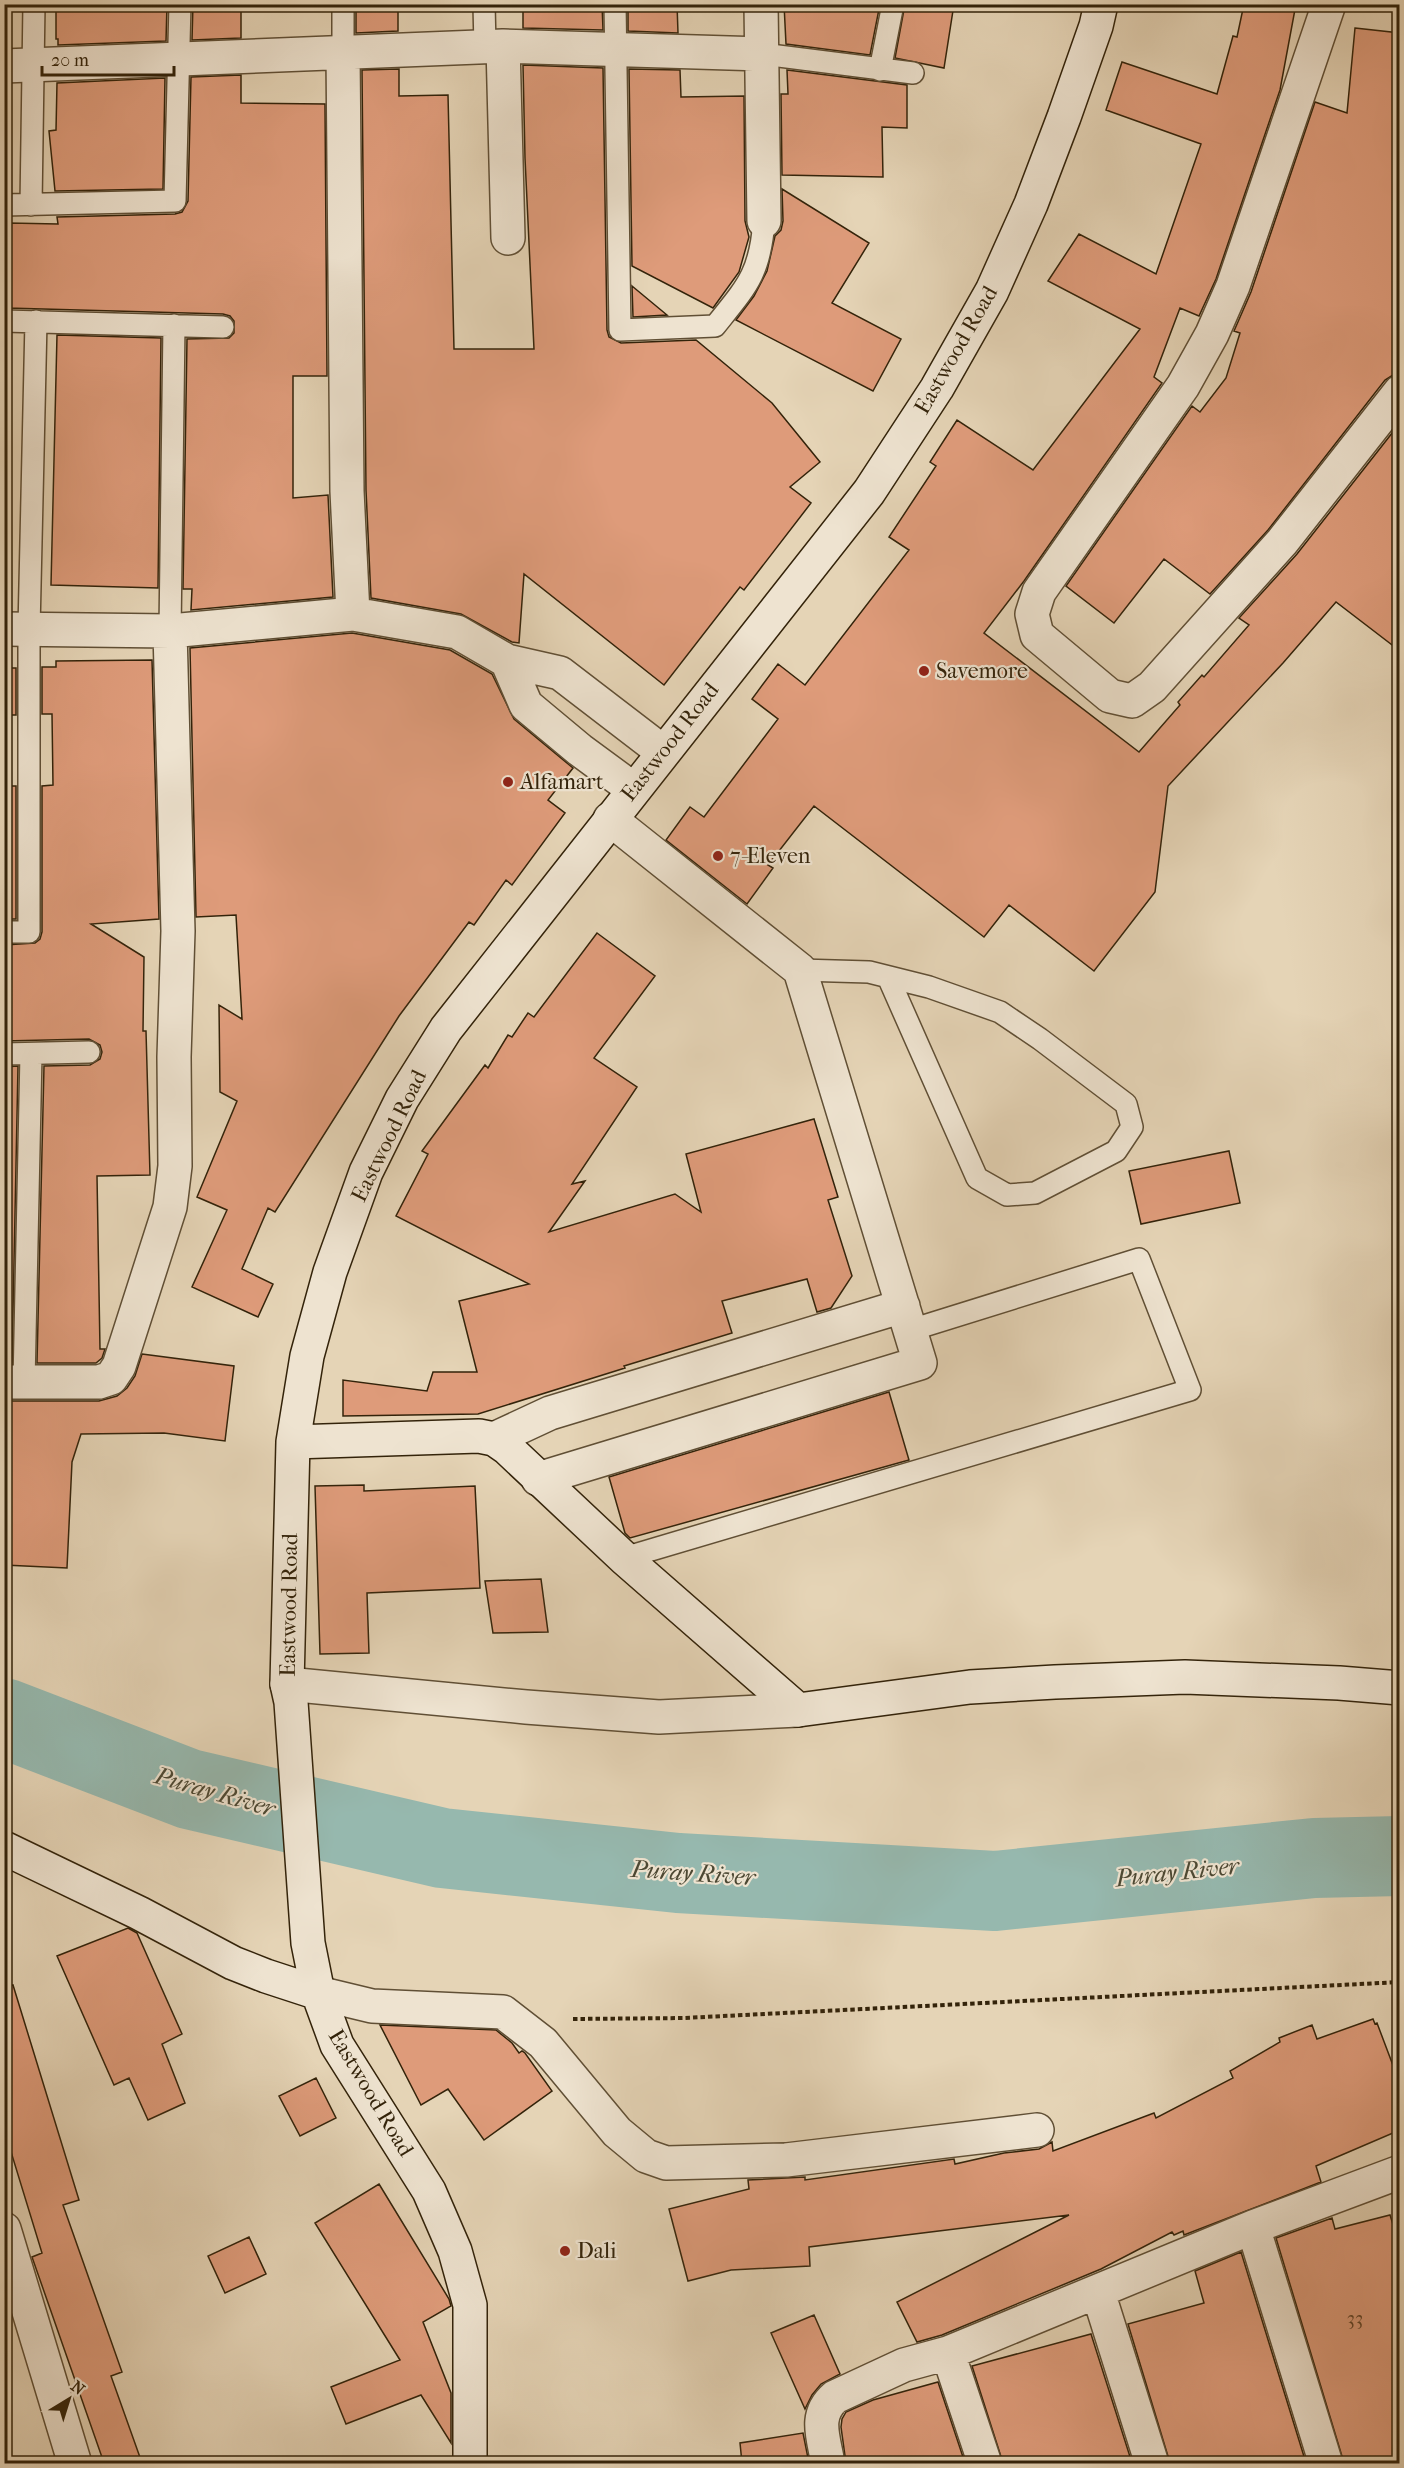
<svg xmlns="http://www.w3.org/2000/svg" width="1404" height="2468" font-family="'IM FELL French Canon',serif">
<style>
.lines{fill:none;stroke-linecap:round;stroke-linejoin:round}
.river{stroke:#96b8ae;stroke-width:80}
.building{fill:#de9b7a;stroke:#33230a;stroke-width:1.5}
.lane-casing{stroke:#604f35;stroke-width:24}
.street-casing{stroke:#604f35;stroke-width:36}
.secondary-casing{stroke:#33230a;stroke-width:36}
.path{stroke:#33230a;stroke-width:4;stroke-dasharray:4.5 3;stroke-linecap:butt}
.lane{stroke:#eee3d0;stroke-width:21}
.street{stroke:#eee3d0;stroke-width:33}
.secondary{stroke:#eee3d0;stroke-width:33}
.poi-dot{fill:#8f2418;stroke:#eee3d0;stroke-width:2}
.labels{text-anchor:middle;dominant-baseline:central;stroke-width:4.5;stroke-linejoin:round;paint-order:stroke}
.number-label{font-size:20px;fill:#5e4126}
.street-label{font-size:22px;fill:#33230a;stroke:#eee3d0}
.poi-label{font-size:22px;fill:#33230a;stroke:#eee3d0;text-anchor:start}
.water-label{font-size:24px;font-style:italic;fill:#4c4833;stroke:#eee3d0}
</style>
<rect width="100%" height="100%" fill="#e5d4b6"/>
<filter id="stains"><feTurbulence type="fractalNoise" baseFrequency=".00333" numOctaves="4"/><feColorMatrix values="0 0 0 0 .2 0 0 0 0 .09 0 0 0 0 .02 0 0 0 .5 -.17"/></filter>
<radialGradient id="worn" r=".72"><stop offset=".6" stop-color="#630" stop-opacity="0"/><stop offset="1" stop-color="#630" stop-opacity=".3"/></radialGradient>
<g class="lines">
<path class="river" d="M4,1718L189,1789L442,1848L678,1873L995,1891L1314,1858L1400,1856"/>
</g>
<path class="building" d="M56,4H167L166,41L58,45V39H56Z
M193,4H241V38L192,40Z
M356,4H398V31L356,33Z
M523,4H602L603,30L523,28Z
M628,4H677L678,33L628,31Z
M784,4H880L870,55L786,44Z
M905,4H954L944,68L895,58Z
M1244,4H1296L1280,90L1216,279L1199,316L1180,308L1154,377L1162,383L1024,581L984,633L1139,752L1180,705L1178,702L1202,675L1204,677L1249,625L1239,618L1297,554L1400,423V651L1336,602L1283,663L1168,786L1155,892L1094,971L1009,905L984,937L814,806L768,865L773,868L747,904L666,840L690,807L704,817L778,719L752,699L778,664L805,685L909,550L889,537L936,466L930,462L957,420L1033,470L1140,329L1048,281L1079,234L1156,274L1201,144L1106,110L1122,62L1217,94L1233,36L1237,37Z
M1355,28L1400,33V374L1393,375L1385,380L1268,530L1210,594L1164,559L1114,623L1066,586L1192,406L1200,412L1226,378L1240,333L1234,331L1251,292L1315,102L1347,113Z
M523,65L603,68L607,330L609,337L621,343L696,340L772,403L820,462L790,487L811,503L744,590L740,587L664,685L524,574L519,643L512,642L461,614L371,598L366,490L362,70L399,69V96L448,95L454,349H534L525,158Z
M629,69L680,70L681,97L744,96L745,221L749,237L739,272L713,308L632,266Z
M787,70L907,85V128L882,127L883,177L782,175L781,94H788Z
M241,75V103L325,104L327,376H293V498L328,495L333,597L191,610L192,589H183L187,339L229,338L234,333V321L230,316L223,314L7,308L9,223L58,224L57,217L175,214L182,212L188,201L191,77Z
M165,78L163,189L55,191L49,131L56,130L57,83Z
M782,189L869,243L832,303L901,339L873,391L736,320L754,296L767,271L775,236L781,230L783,221Z
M632,286L667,315L633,317Z
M57,335L161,338L158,588L51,585Z
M352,633L450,650L492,674L514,719L573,768L548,800L565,813L512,885L506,880L474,925L469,922L399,1016L275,1212L268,1208L242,1269L273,1284L258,1317L192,1287L227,1210L197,1197L237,1101L220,1092L219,1005L242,1019L236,915L196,917L190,648Z
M152,660L159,919L91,924L144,957L143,1031H146L150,1175L97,1176L100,1349H105L102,1358L96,1363H37L44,1066L90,1065L100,1059L102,1052L100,1045L89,1039L4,1041V945L35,943L40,939L42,932V786L53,785L52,714H42V667H56V661Z
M4,668H16V715H4Z
M4,786H16V919H4Z
M597,933L655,976L594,1058L637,1087L572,1184L585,1181L549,1232L675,1194L701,1212L686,1154L814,1119L838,1197L828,1200L852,1276L831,1308L817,1312L807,1279L722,1301L732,1333L624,1366L625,1368L478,1414L343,1416V1380L427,1391L433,1372H477L459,1301L529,1284L396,1216L428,1154L422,1151L485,1065L488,1068L508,1035L512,1037L528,1013L534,1017Z
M18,1066L12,1363H4V1067Z
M1229,1151L1240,1203L1141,1224L1129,1171Z
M142,1354L234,1366L225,1441L164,1433L81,1434L72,1462L67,1568L4,1565V1401H99L117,1396L127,1388L135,1376Z
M889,1392L909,1460L630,1538L625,1533L609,1477Z
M364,1485V1491L475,1486L480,1588L367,1593L369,1653L320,1654L315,1486Z
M541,1579L548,1632L493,1633L485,1581Z
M128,1928L137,1933L182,2034L162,2044L185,2103L148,2120L129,2078L114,2085L57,1956Z
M13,1985L79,2200L63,2205L122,2372L111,2376L142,2463H104L32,2257L42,2253L4,2129V1987Z
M1373,2019L1375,2024L1377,2023L1400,2084V2130L1316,2166L1321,2182L1184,2235L1183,2231L1174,2235L1172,2232L1101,2269L942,2335L917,2342L897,2302L1069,2215L809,2247L810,2266L731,2270L688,2281L669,2209L749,2189L748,2180L805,2177V2180L954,2159L955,2164L1004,2153L1039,2149L1052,2142L1053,2151L1154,2113L1156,2118L1233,2078L1230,2071L1280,2042L1279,2038L1312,2025L1317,2039Z
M380,2025L496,2030L512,2043L519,2053L522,2051L525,2053L552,2091L484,2140L448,2089L421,2105Z
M316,2078L336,2118L300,2136L279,2096Z
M379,2184L449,2299L451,2306L423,2322L451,2393V2443L421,2395L346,2424L331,2387L400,2360L315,2223Z
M1390,2215L1400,2247V2463H1344L1276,2238L1332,2218L1335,2229Z
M249,2237L266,2274L225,2293L208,2256Z
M1241,2252L1306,2463H1170L1128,2324L1204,2303L1195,2271Z
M814,2315L840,2374L821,2384L812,2395L805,2409L771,2333Z
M1091,2334L1132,2463H1003L972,2366Z
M938,2382L965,2463H846L841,2427L842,2419L846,2412L873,2400Z
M803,2433L809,2463H742L740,2443Z"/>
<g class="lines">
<g class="lane-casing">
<path id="lane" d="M484,4L485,47
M615,4L620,330L715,326C747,286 760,274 764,221
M343,52V4
M762,54L913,73
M880,70L893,4
M4,205L175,201L180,4
M31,205L34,4
M4,321L223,327
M170,631L174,325
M4,932H29V629L36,321
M800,970L869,972L929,987L1000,1012L1040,1039L1126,1104L1132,1127L1116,1151L1035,1193L1007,1195L977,1178L888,977
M4,1054L89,1052
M24,1383L31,1054
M624,1558L1190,1390L1139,1259L911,1330"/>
</g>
<g class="street-casing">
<path id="street" d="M761,4L764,221
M1329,4L1233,286L1212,334L1183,386L1039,592L1032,614L1037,635L1110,696L1132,701L1152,687L1282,542L1400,392
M503,46L508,238
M343,52L347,491L353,614
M4,66L503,46L762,54
M4,629L170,631L353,614L457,632L507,661L560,673L663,752
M507,661L526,705L580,750L633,789
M4,1382H99L111,1378L119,1366L170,1207L175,1166L174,1057L178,931L170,631
M494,1439L550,1413L903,1306
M538,1479L920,1363L800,970L610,819
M287,1684L526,1707L659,1717L798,1710
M318,1993L372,2006L503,2012L543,2043L617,2132L646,2156L666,2163L786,2160L1037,2130
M1253,2227L1326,2464
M4,2229L75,2464
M1098,2292L1152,2464
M948,2353L985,2464
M828,2464C824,2438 813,2416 835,2397L904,2365L948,2353L1253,2227L1400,2172"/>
</g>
<g class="secondary-casing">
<path id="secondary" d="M293,1442L479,1436L494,1439L507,1448L624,1558L798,1710L970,1687L1055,1682L1185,1677L1339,1683L1400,1688
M4,1848L139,1913L233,1963L266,1976L318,1993
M470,2464V2305L455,2251L429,2191L337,2045L318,1993L308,1943L291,1702L287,1684L293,1442L307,1356L330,1272L366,1172L402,1099L446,1029L869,492L937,388L992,291L1031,204L1064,117L1096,26L1101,4"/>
</g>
<path class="path" d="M573,2019L685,2018L1400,1982"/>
<use href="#lane" class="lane"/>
<use href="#street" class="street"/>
<use href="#secondary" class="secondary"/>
</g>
<g class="poi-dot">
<circle cx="924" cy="671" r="6"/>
<circle cx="508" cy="782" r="6"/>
<circle cx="718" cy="856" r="6"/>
<circle cx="565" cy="2251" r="6"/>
</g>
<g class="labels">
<g class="number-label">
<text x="1355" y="2318">33</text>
</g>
<g class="street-label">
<text transform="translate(956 350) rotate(-60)">Eastwood Road</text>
<text transform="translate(670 742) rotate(-52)">Eastwood Road</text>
<text transform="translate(389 1136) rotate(-64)">Eastwood Road</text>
<text transform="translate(289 1605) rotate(-89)">Eastwood Road</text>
<text transform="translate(371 2093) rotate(59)">Eastwood Road</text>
</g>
<g class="poi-label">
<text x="936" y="671">Savemore</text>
<text x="520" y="782">Alfamart</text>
<text x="730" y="856">7-Eleven</text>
<text x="577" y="2251">Dali</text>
</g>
<g class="water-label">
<text transform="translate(215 1792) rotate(16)">Puray River</text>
<text transform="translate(1177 1872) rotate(-6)">Puray River</text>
<text transform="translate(693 1873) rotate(4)">Puray River</text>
</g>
</g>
<rect width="1404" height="2468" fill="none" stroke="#e5d4b6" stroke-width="24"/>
<rect x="6" y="6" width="1392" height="2456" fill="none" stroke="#33230a" stroke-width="3"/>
<rect x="12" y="12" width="1380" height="2444" fill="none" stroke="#33230a" stroke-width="1.5"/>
<g transform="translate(69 2399) rotate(38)" stroke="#eee3d0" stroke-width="4.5" paint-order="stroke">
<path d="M0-4.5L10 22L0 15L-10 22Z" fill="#33230a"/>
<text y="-9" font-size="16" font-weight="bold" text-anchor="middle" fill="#33230a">N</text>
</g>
<path d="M42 66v9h132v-9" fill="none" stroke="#33230a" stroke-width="3"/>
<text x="51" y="66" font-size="18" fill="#33230a" stroke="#eee3d0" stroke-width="4.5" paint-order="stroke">20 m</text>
<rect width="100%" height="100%" filter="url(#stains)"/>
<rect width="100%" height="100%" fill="url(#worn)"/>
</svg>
